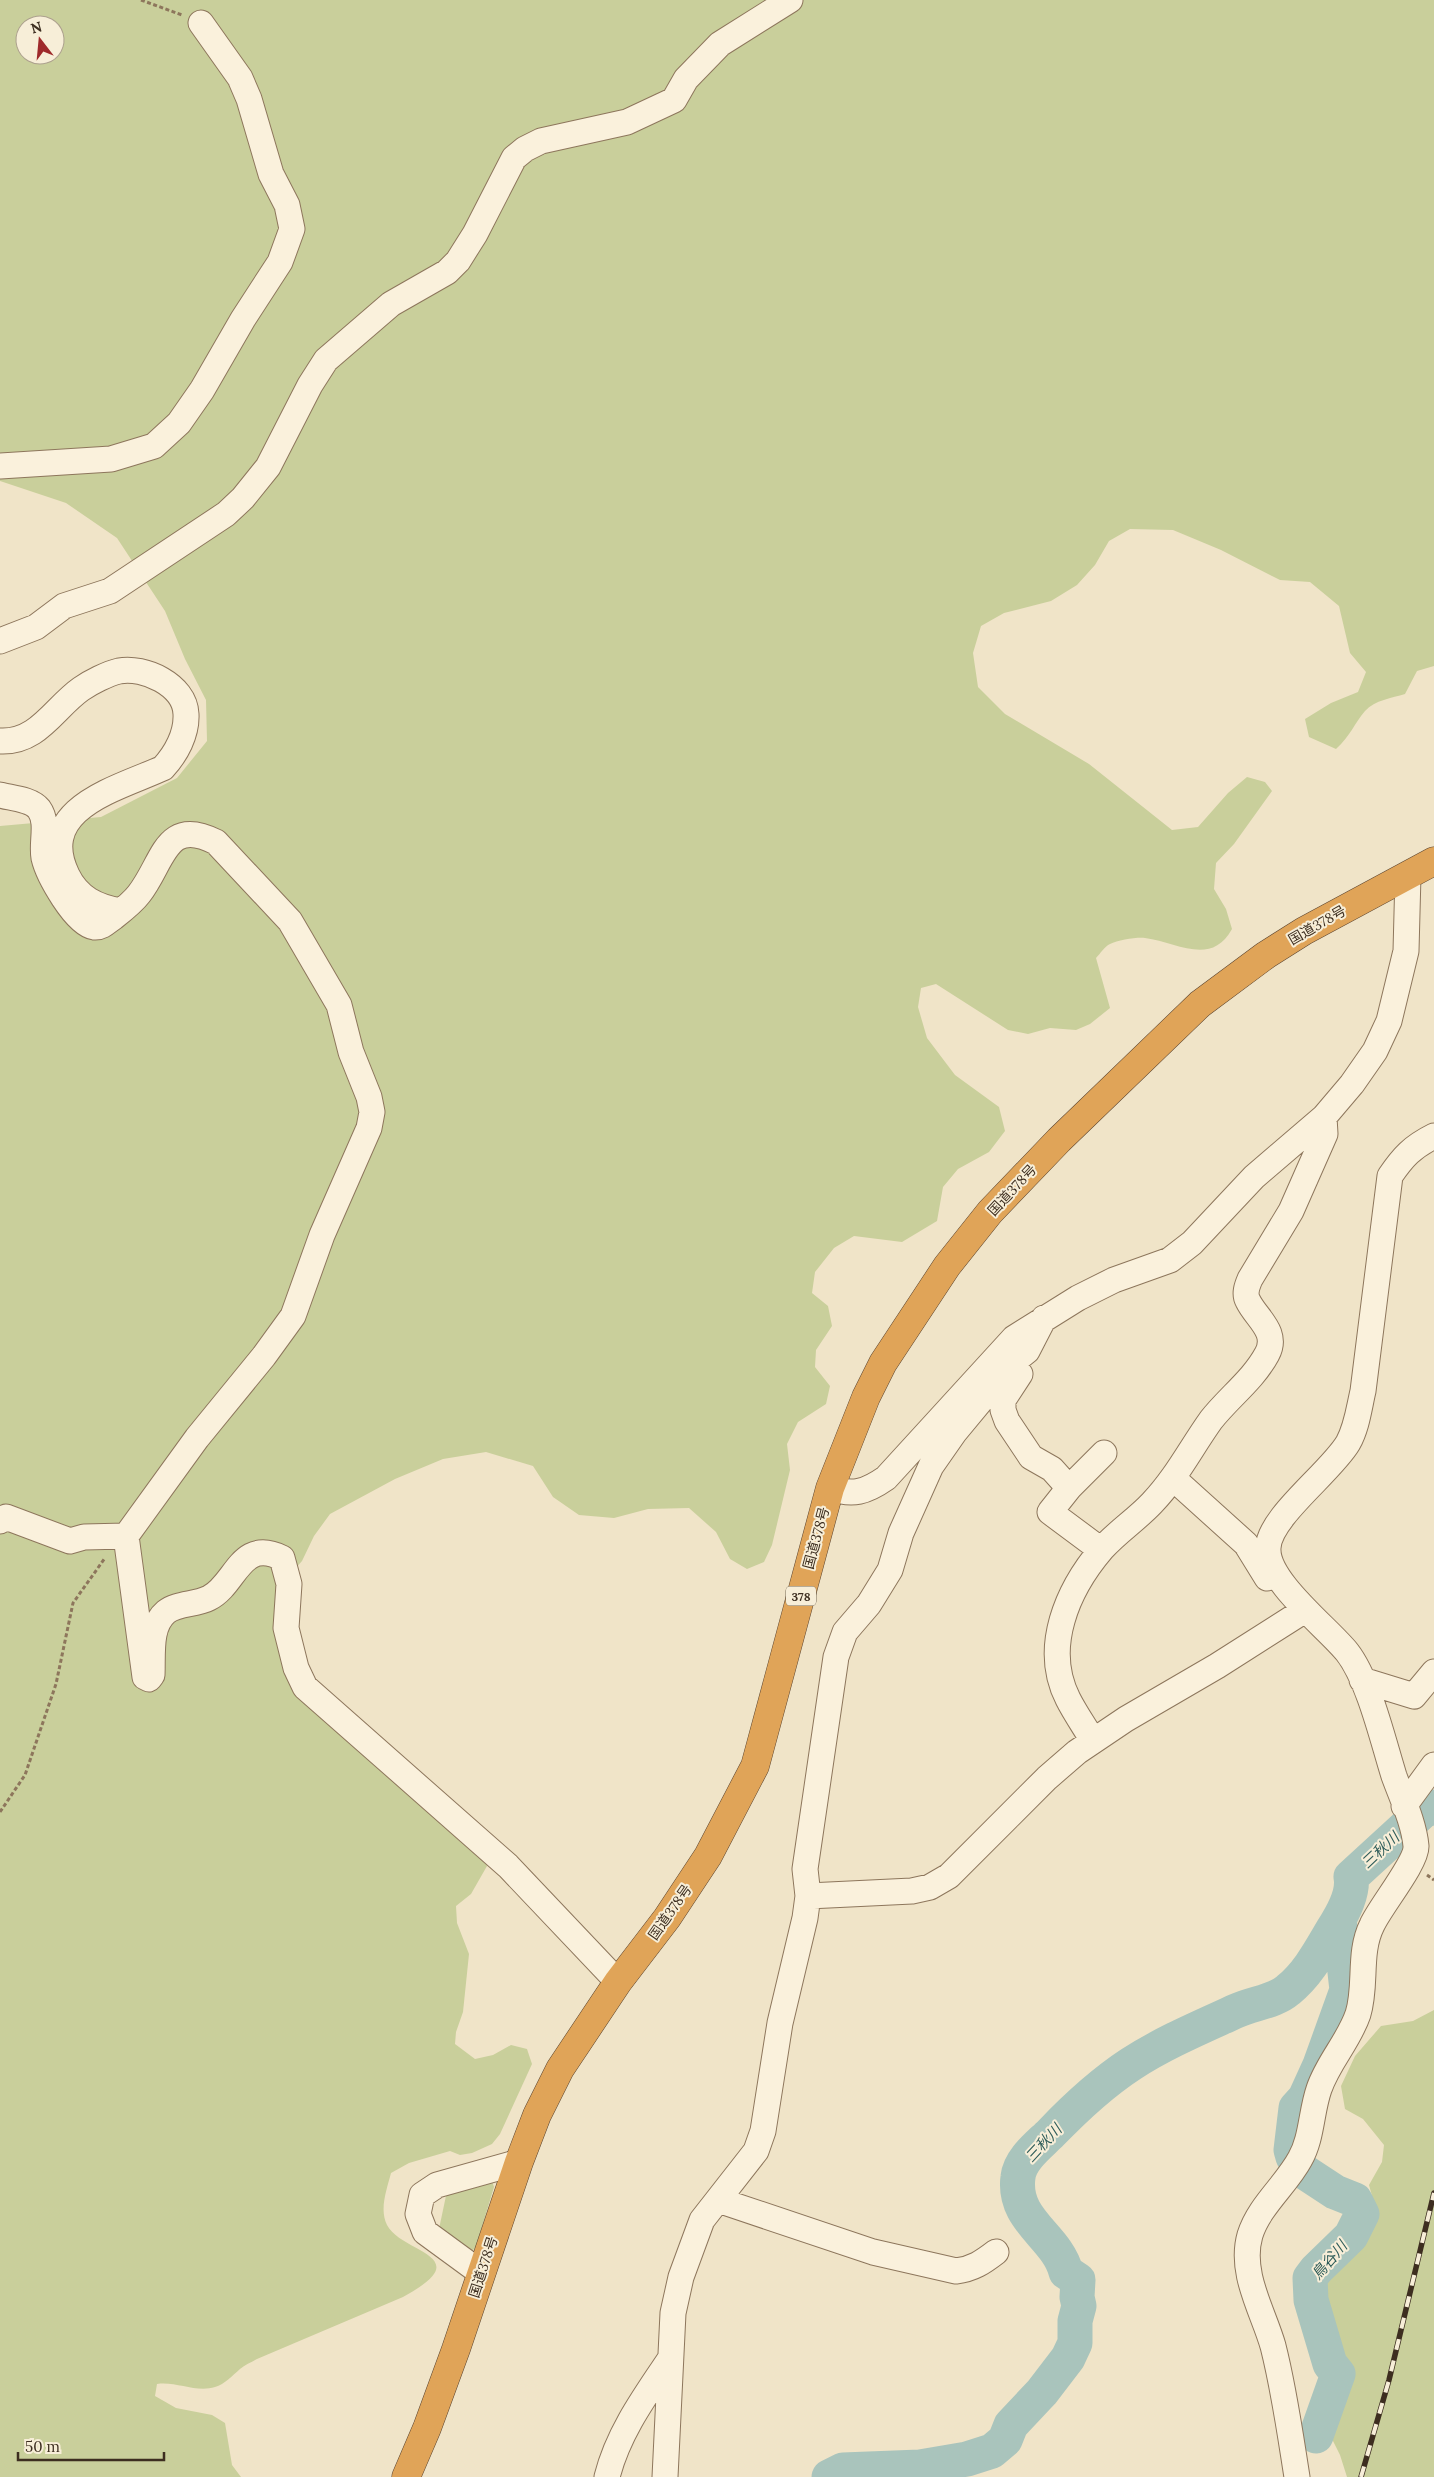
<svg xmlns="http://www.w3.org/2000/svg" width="1434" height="2477" font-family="Lora,'Noto Sans JP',serif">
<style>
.green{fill:#c9cf9b;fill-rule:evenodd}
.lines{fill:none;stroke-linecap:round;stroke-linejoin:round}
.river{stroke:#a9c4bc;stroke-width:35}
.minor-casing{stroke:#8d765c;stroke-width:27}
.highway-casing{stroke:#5b4430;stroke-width:29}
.path{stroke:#8d765c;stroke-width:3;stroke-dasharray:4 2.5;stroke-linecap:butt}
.minor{stroke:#faf1dc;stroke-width:25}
.highway{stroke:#e0a458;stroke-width:28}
.rail-casing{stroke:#3d2e20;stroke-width:5.5}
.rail{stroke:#f7eed8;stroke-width:4;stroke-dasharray:11;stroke-linecap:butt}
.labels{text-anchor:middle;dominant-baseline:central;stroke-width:4;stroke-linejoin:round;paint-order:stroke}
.shield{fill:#f7eed8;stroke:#756857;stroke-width:1}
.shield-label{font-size:12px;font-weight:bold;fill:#3d2e20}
.street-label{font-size:14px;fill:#3d2e20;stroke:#f7eed8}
.water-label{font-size:15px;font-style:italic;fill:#2f5d5a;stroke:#f7eed8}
</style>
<rect width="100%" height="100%" fill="#f0e4c8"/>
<path class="green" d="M0,0H1434V666L1417,671L1405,694C1392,698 1375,700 1365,711C1354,724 1351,735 1336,749L1309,737L1305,719L1331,703L1358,692L1366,672L1350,653L1339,606L1310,582L1280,580L1221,550L1173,530L1130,529L1109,541L1095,565L1077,585L1051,601L1004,613L981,626L973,653L978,687L1005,714L1089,764L1172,830L1198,827L1228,793L1247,777L1265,782L1272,791L1234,844L1216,863L1214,889L1226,909L1232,929C1211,967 1177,942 1145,938C1137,937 1118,940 1110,944C1105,946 1100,954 1096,958L1110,1008L1090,1024L1076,1030L1050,1028L1028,1034L1008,1030L936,984L921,988L918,1007L927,1038L955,1075L999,1107L1005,1131L989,1152L958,1169L943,1187L937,1221L902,1242L854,1236L834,1248L815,1272L812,1293L828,1306L832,1326L816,1350L815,1367L830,1386L826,1404L798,1422L787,1444L790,1470L772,1545L764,1562L747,1569L730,1559L716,1532L689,1508L648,1509L614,1518L579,1515L553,1497L533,1466L486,1452L443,1459L395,1479L330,1514L314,1536L302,1561L278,1588L285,1660L481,1842L487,1866L471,1894L456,1906L457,1923L469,1954L463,2012L456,2032L455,2044L475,2059L493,2055L511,2045L527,2049L532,2064L500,2134L492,2144L472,2153L460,2155L450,2151L409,2163L391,2173C387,2189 379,2209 387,2225C402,2254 480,2255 403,2297L257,2359C252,2362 245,2365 240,2369C232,2376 225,2384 215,2387C196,2393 176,2381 157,2384L155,2396L176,2408L212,2415L225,2423L232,2465L241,2477H0V826L101,817L177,778L207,741L206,700L185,659L165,611L117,538L66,503L0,481ZM25,25H55V55H25Z
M1434,2010V2477H1347L1340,2455L1330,2435L1352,2375C1338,2353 1313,2297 1329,2273C1333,2266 1344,2261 1351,2256C1379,2236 1378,2215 1369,2185L1382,2162L1384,2145L1363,2119L1345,2109L1341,2086L1355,2056L1381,2026L1413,2021Z
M492,2181L494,2187L476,2247L470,2253L439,2229L447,2191Z"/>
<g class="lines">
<path class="river" d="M1293,2157L1291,2150L1296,2108L1305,2098L1320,2065L1347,1990L1339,1919
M1303,2171L1335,2192L1355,2200L1362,2214L1351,2236L1316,2270L1310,2278L1311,2300L1330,2364L1338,2374L1316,2436
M829,2477L843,2470L920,2467L967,2459L992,2451L1005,2440L1011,2425L1042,2392L1068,2358L1075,2343V2321L1079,2306L1077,2297L1078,2280L1066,2272C1057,2236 1012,2221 1018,2177C1020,2159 1039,2145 1051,2133C1075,2108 1102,2083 1131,2064C1163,2043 1201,2027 1236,2011C1253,2003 1274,2002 1288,1990C1308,1974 1320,1951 1333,1929C1342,1915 1354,1894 1351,1877L1423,1811L1434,1807"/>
<g class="minor-casing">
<path id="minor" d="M0,466L111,459L154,446L179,423L202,390L243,319L280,262L292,229L287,205L271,174L249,99L240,78L201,23
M0,641L36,627L64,606L110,591L226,514L243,498L268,467L310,385L326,360L391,304L447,272L458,261L475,234L514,158L525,149L541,141L627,122L674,100L686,79L720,44L790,0
M0,741C38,743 54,708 81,689C91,682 107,674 119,671C144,666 185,685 186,714C187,734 176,754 163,768C117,789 35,808 67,875C78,898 97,907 121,911
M0,795C11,798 31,799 39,809C49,823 41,842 44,858C48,875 75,924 94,927C102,928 108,921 114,917C123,910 133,902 139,894C164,862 165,816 216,842L290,921L339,1005L351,1052L369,1097L372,1112L369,1128L322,1235L293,1316L264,1356L197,1438L126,1536L145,1677L149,1679L152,1675C153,1655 149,1626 166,1612C177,1603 196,1605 209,1598C236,1585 240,1537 282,1558L289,1584L286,1628L296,1668L305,1687L508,1866L618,1982
M1020,1374L1003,1400V1410L1007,1421L1031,1457L1052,1469L1069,1488
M1174,1479L1246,1544L1267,1578
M830,1488C853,1496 866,1492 886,1478L1014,1338L1078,1298L1114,1280L1170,1260L1192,1243L1254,1177L1324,1117L1352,1084L1375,1051L1389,1021L1406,951L1408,875
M0,1521L6,1517L70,1541L84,1537L126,1536
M1101,1550L1050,1512L1069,1488L1104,1453
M1362,1680L1414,1696L1434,1672
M1093,1741C1085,1727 1075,1713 1068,1699C1042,1648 1067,1590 1102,1549C1117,1532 1136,1520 1152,1503C1176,1478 1191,1448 1211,1420C1229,1397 1253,1380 1267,1354C1279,1332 1256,1318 1248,1301C1244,1294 1247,1286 1250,1279L1291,1211L1325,1134L1324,1117
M1404,1806L1434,1765
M808,1896L912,1891L930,1887L949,1876L1047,1778L1077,1752L1126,1719L1217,1666L1305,1610
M718,2200L873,2252L956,2271C973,2269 983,2262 996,2252
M481,2273L425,2232L418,2214L422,2195L437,2185L519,2162
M607,2477C618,2433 645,2396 670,2359
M665,2477L673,2313L681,2277L702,2220L756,2151L763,2131L780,2023L805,1918L808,1896L805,1869L836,1657L845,1632L869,1604L890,1570L901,1533L931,1466L954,1433L1012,1363L1027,1351L1044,1318
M1297,2477C1290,2433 1284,2389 1273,2346C1263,2311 1239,2273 1250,2235C1259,2206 1286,2185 1300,2159C1312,2138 1311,2112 1319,2089C1328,2062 1349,2041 1358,2014C1367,1985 1358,1953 1372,1925C1380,1907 1417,1862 1416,1846C1414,1823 1402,1798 1394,1776C1383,1741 1369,1680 1347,1652C1328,1628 1266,1581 1268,1548C1269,1517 1331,1472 1348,1443C1357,1427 1359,1408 1363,1391L1390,1176C1403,1157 1412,1147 1434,1136"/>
</g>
<g class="highway-casing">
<path id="highway" d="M406,2477L427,2428L456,2349L519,2162L537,2115L560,2069L618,1982L667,1918L708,1856L755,1766L830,1488L866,1397L883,1363L947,1266L990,1212L1059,1140L1200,1004L1266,955L1304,931L1434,861"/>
</g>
<path class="path" d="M141,0L182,15
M0,1812L25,1775L56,1684L73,1603L105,1558
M1427,1875L1434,1880"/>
<use href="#minor" class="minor"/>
<use href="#highway" class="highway"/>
<g class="rail-casing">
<path id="rail" d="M1361,2477L1389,2380L1434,2193"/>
</g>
<use href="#rail" class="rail"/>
</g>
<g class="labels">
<rect class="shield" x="786" y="1586.5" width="30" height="19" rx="4"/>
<g class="shield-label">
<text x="801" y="1596">378</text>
</g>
<g class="street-label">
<text transform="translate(1317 925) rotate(-30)">国道378号</text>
<text transform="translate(1012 1190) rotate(-47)">国道378号</text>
<text transform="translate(816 1538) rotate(-75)">国道378号</text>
<text transform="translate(670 1912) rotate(-55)">国道378号</text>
<text transform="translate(483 2267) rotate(-72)">国道378号</text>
</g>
<g class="water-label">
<text transform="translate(1380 1850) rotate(-43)">三秋川</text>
<text transform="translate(1043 2143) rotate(-47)">三秋川</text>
<text transform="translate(1329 2260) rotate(-49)">鳥谷川</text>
</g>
</g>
<g transform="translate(40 40) rotate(344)"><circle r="24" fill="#f7eed8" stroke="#ada18e"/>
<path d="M0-4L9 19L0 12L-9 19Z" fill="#9e2a2b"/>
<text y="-8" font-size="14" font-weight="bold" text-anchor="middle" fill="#3d2e20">N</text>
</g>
<path d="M18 2452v8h146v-8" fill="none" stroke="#3d2e20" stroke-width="2.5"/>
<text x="25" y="2452" font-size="15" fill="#3d2e20" stroke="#f7eed8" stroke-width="4" paint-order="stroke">50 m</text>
</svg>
